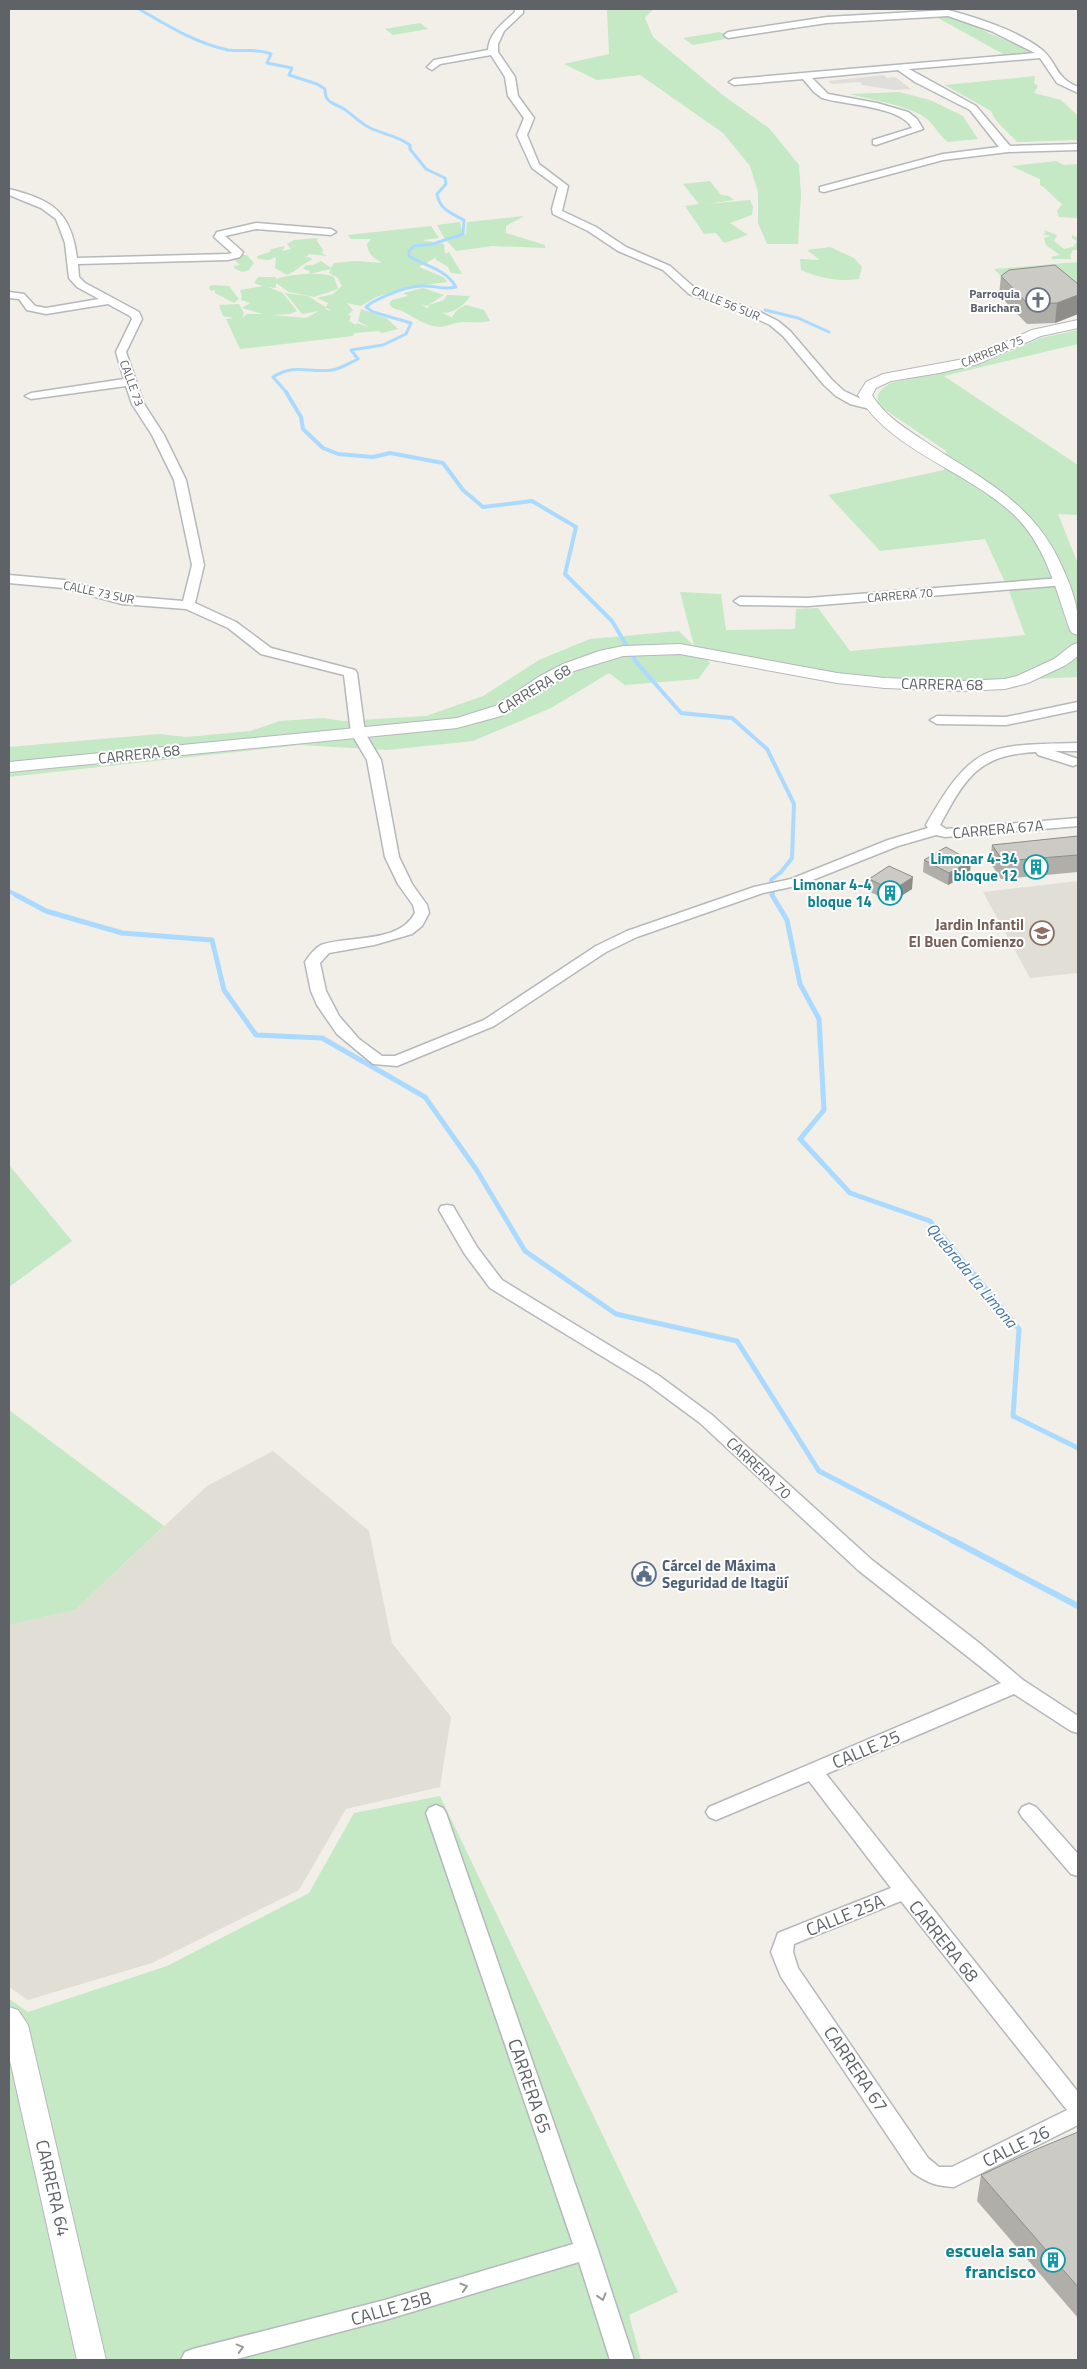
<svg xmlns="http://www.w3.org/2000/svg" width="1087" height="2369" font-family="'Titillium Web',sans-serif">
<style>
.industrial{fill:#e0deda}
.education{fill:#e1ded6}
.green{fill:#c5e8c5}
.lines{fill:none;stroke-linecap:round;stroke-linejoin:round}
.stream-far3{stroke:#aadaff;stroke-width:3}
.stream-far2{stroke:#aadaff;stroke-width:4}
.stream-far1{stroke:#aadaff;stroke-width:5}
.stream{stroke:#aadaff;stroke-width:6}
.minor-casing{stroke:#b5b8bc;stroke-width:3}
.tertiary-casing{stroke:#b5b8bc;stroke-width:2}
.minor{fill:#fff;fill-rule:evenodd}
.tertiary{fill:#fff;fill-rule:evenodd}
.wall{fill:#afaea9}
.shaded-wall{fill:#8f8d8a}
.building{fill:#cccac5;stroke:#8f8d8a}
.oneway{stroke:#979a9d}
.labels{text-anchor:middle;dominant-baseline:central;stroke-width:4;stroke-linejoin:round;paint-order:stroke}
.far-worship-label{font-size:12px;font-weight:bold;fill:#5b616d;stroke:#fff;text-anchor:end}
.far-street-label{font-size:12px;fill:#5f6368;stroke:#fff}
.street-label{font-size:15px;fill:#5f6368;stroke:#fff}
.culture-label{font-size:15px;font-weight:bold;fill:#0d838f;stroke:#fff;text-anchor:end}
.education-label{font-size:15px;font-weight:bold;fill:#785e54;stroke:#fff;text-anchor:end}
.service-label{font-size:15px;font-weight:bold;fill:#4e5e75;stroke:#fff;text-anchor:start}
.water-label{font-size:16px;font-style:italic;fill:#4174aa;stroke:#fff}
.near-street-label{font-size:18px;fill:#5f6368;stroke:#fff}
.near-culture-label{font-size:18px;font-weight:bold;fill:#0d838f;stroke:#fff;text-anchor:end}
</style>
<rect width="100%" height="100%" fill="#f1efe8"/>
<path class="industrial" d="M884,75L887,78L895,77L911,89L894,90L862,85L860,82L832,84L828,81Z"/>
<path class="education" d="M1078,881V973L1030,978L983,892Z
M273,1451L369,1531L392,1643L451,1717L440,1787L346,1809L299,1890L152,1963L28,2000L9,1987V1625L75,1610L207,1486Z"/>
<path class="green" d="M607,9H653L645,18L653,37L724,96L769,128L799,165L801,195L798,244H767L758,223V192L750,166L723,133L640,75L597,80L564,64L609,54Z
M948,15L1034,53L1003,54L938,18Z
M420,23L428,29L393,35L385,29Z
M720,32L731,38L693,45L683,38Z
M1035,76L1034,83L1038,86L1034,93L1061,100L1078,116V140L1017,142C1009,132 995,123 991,111L945,85Z
M899,92L930,100L963,116L978,139L948,142C939,135 934,125 927,119C913,106 870,100 850,94Z
M1056,161L1064,165L1078,164V216L1076,218L1059,217L1057,211L1062,204C1054,198 1049,190 1040,185V179L1011,166Z
M710,181L721,195L729,196L734,200L706,204L750,200L753,207L752,215L730,223L748,235L724,243L716,233L704,234L685,206L699,204L683,184Z
M524,216L506,226V233L545,245V248L492,246L456,251L447,241L466,234L467,222Z
M460,222L463,234L445,239L437,225Z
M431,226L439,238L422,240L444,244L445,254L449,252L462,274L451,273L448,267L435,259L438,256L419,267L443,277L448,282L408,287L376,297L361,306L347,303L353,310L348,315L351,316L349,321L356,325L357,323L370,328L358,321L361,309L386,318L398,329L382,333L378,331L354,333L353,336L240,349L226,319L234,318L223,316L219,305L239,304L244,313L242,318L247,314H263L242,308L250,303L241,300L242,296L240,290L263,286L254,283L258,277H276V279C290,274 321,271 334,277L338,289L314,297L289,292L276,283V288L268,287L283,293L297,311L290,314L273,315L306,318L319,311L302,314L285,293L308,296L327,308L325,309L331,311L326,307L328,303L317,298L333,294L342,286L338,278L329,273L331,269L309,274L310,271L303,269L306,265H313L321,261L331,268L334,263L357,261L382,263C374,258 368,255 367,244L371,239H351L348,235Z
M1044,230L1057,235L1054,241L1064,249L1073,247L1077,241L1072,238V235L1078,238V250H1073L1070,255L1071,259H1052L1051,257L1060,255L1046,245L1044,238L1051,236L1042,234L1046,233Z
M318,238L317,241L323,250L322,253L327,256L309,254L306,257L312,258L311,260C302,264 297,271 287,275L275,268L276,257L269,260L258,259L257,256L270,252L271,249L285,246L282,251L291,249L287,244L294,240Z
M830,247L854,258L862,267L859,279C839,282 820,278 801,270L800,259L820,260L807,250Z
M241,255H247L254,263L249,270L242,272L234,268V266L240,265L234,260Z
M1078,262V283L1071,284L1011,287L994,269Z
M211,285L229,286L239,299L234,303L215,293V290L211,291L209,288Z
M423,288L444,295L427,306L420,304L428,309L429,305L444,300L447,295L470,296C465,305 452,314 442,313L462,322L452,317L457,310L466,305L484,310L490,321C481,323 472,322 463,322C453,322 445,329 433,326C421,323 412,316 402,311C396,309 393,309 389,304L392,300L408,296L403,293Z
M1078,330V344L944,376L1078,465V515L1058,514L1078,564V677L960,682L846,675L697,650L710,663L698,679L625,685L609,673L551,708L473,741L387,750L300,745L9,777V747L159,734L186,737L250,731L280,721L323,718L343,721L426,716L483,696L539,660L590,639L679,631L694,646L680,592L721,594L726,630L795,629L796,609L818,608L850,651L1025,635L1009,591L985,539L880,551L828,495L944,470L946,451L878,405C876,392 881,389 891,383L988,361L1041,338Z
M9,1165L72,1241L9,1287Z
M9,1410L164,1526L75,1610L9,1625Z
M440,1796L678,2292L629,2315L641,2360H9V1999L28,2012L167,1966L309,1893L354,1813Z"/>
<g class="lines">
<path class="stream-far3" d="M139,9C168,26 195,43 228,50C242,52 258,48 271,54L267,63L292,68L289,75L317,84L325,89C325,104 333,102 344,109C353,115 360,123 370,128C383,134 398,136 410,145V149L426,169L445,178L446,184L437,194C440,210 451,213 464,220L463,234L433,244L414,246L409,251V256C425,266 446,269 456,287C444,290 436,286 424,286C406,286 386,295 371,303L366,307L373,312L411,323L406,334L383,345L351,350L358,359C349,363 341,369 332,370C308,373 295,363 273,377L287,393
M765,310L798,318L829,332"/>
<path class="stream-far2" d="M286,392L301,417L303,429L323,448L338,454L373,457L390,453L443,463L463,490L483,507L532,501L576,527L565,574L612,621L637,663L681,713L732,718L767,749L794,804L792,858L781,872L771,880L773,896
M9,891L18,896"/>
<path class="stream-far1" d="M16,895L46,911L122,933L212,940L224,990L256,1035L322,1038L425,1097L476,1169L525,1251L616,1314L737,1341L819,1471L954,1541
M772,895L787,920L800,984L819,1019L824,1110L800,1139L850,1193L930,1221L1019,1329L1013,1416L1078,1448"/>
<path class="stream" d="M952,1540L1078,1606"/>
<g class="minor-casing">
<path id="minor" d="M515,9H523V13L504,31L498,44V52L515,77L518,96L534,118L527,135L539,164L568,186L562,211L596,227L626,247L670,266L697,290L758,311L778,321L790,331L832,380L844,391L876,406L874,408L870,409L850,404L836,396L824,385L783,336L770,325L751,316L689,294L663,270L618,251L588,231L553,214L552,209L558,187L532,168L517,135L524,118L508,96L505,77L491,55L440,64L432,70L427,67L434,60L488,50C489,33 503,23 515,12Z
M948,10C978,18 1016,30 1041,49C1058,63 1054,77 1078,87V93L1057,83L1040,58L909,69L976,106L1010,146L1078,144V150L1008,152L943,160L824,192L820,191V187L943,154L999,147L970,110L915,82L898,70L812,78L828,94L877,103L908,112L917,119L923,129L876,145L873,144V140L912,128C901,106 845,105 822,98L814,92L803,79L734,85L729,82L734,79L1035,53L991,31L948,16L827,23L728,38L724,35L728,32L827,17Z
M9,189C52,200 71,211 77,258L228,254L232,253L214,237L217,232L256,223L331,229L336,232L331,235L256,229L225,236L243,252L240,257L228,260L78,264L79,277L85,283L139,312L142,319L126,352L144,404L164,435L186,480L204,565L195,603L236,622L271,648L355,670L357,673L365,733L381,760L399,857L412,884L427,905L429,913L422,926L412,934L374,945L329,953L320,963L326,991L339,1016L359,1039L382,1056H395L484,1020L596,946L627,931L754,887L791,879L888,840L928,828L926,825C972,743 988,745 1078,743V751H1055L1078,759V764L1073,766L1038,755L1036,752C978,755 966,777 940,825L946,829L1078,818V826L945,837L936,835L898,846L800,885L763,893L637,937L606,952L494,1026L397,1066L373,1064L337,1034L317,1005L311,991L305,962C308,957 315,948 321,945C349,935 399,944 415,913L413,905L398,884L385,857L367,760L351,733L344,675L261,654L228,628L186,609L122,604L63,588L9,583V575L64,580L123,596L183,601L192,565L174,480L152,435L132,404L126,386L31,399L25,396L31,393L124,379L116,352L132,319L130,316L108,304L46,314L27,310L19,299L9,298V292L24,294L35,306L46,308L99,299L77,287L69,278L65,243L56,219L41,208L9,195Z
M1061,578L1065,579L1067,582L1065,585L808,606L740,605L734,601L740,597L808,598Z
M1078,702V710L1006,725L937,724L930,720L937,716L1006,717Z
M447,1205L453,1206L477,1247L502,1280L658,1375L712,1415L872,1560L978,1642L1023,1680L1078,1716V1733L1071,1731L1014,1694L826,1774L1078,2092V2125L954,2187C936,2186 927,2183 912,2172L781,1977L771,1952L778,1933L891,1888L809,1781L716,1820L709,1817L706,1812L709,1807L1001,1683L858,1570L700,1423L646,1383L490,1288L464,1253L439,1210L441,1206ZM901,1901L1067,2110L952,2167H939L928,2158L798,1968L793,1952L794,1944Z
M1029,1804L1036,1807L1078,1854V1876L1071,1874L1022,1817L1019,1812L1022,1807Z
M436,1805L443,1808L446,1813L598,2250L634,2360H610L579,2262L385,2320L233,2360H181L185,2352L193,2349L385,2300L573,2244L426,1813L429,1808Z"/>
</g>
<g class="tertiary-casing">
<path id="tertiary" d="M1078,320V328L1041,336L978,364L939,373L891,381L876,388L872,395C883,414 902,426 920,438C978,478 1034,500 1063,569C1073,591 1080,611 1078,635L1072,633L1070,630C1057,593 1047,550 1019,520C975,473 890,452 858,395L866,382L883,374L969,358L1032,330Z
M1078,643V656L1066,665L1028,683L1005,689L961,691L885,688L837,683L680,654L623,656L574,671L501,716L457,728L9,772V762L457,718L495,706L540,676L563,664L599,651L623,646L680,644L837,673L885,678L961,681L1005,679L1017,676L1054,659L1072,645Z
M9,2007L18,2010L28,2025L106,2360H77L9,2056Z"/>
</g>
<use href="#minor" class="minor"/>
<use href="#tertiary" class="tertiary"/>
</g>
<path class="wall" d="M1001,276L1078,284V314L1055,323L1027,324L999,295Z
M1078,836V872L1001,879L990,862L992,845Z
M924,860L970,873L948,885L923,872Z
M869,879L912,889L892,902L868,891Z
M1078,2132V2318L977,2201L981,2175Z"/>
<path class="shaded-wall" d="M1078,295V314L1055,323L1057,303Z
M971,861L970,873L948,885L949,873Z
M913,877L912,889L892,902L893,890Z"/>
<path class="building" d="M1055,265L1078,284V295L1057,303L1028,304L1001,276L1009,270Z
M1078,836V855L1003,861L992,845Z
M946,847L971,861L949,873L924,860Z
M889,866L913,877L893,890L869,879Z
M1078,2132V2287L981,2175L1037,2149Z"/>
<defs><path id="oneway-chevron" d="M-2-3.5L2.5 0L-2 3.5" fill="none" stroke-width="1.6" stroke-linecap="round" stroke-linejoin="round" transform="scale(1.25)"/></defs>
<g class="oneway">
<use href="#oneway-chevron" transform="translate(464 2287) rotate(-17)"/>
<use href="#oneway-chevron" transform="translate(602 2297) rotate(73)"/>
<use href="#oneway-chevron" transform="translate(240 2348) rotate(-15)"/>
</g>
<defs>
<g id="church-ring" transform="scale(1.25)"><circle r="9.5" fill="#fff" stroke="#6b7280" stroke-width="1.5"/><path d="M-1.2-6h2.4v3.5h3.3v2.4h-3.3V6h-2.4V-.1h-3.3v-2.4h3.3Z" fill="#6b7280"/></g>
<g id="building-ring" transform="scale(1.25)"><circle r="9.5" fill="#fff" stroke="#0f9aa8" stroke-width="1.5"/><path d="M-4-6H4V6H1V3H-1V6H-4ZM-2.5-4.3h1.7v1.8h-1.7ZM.8-4.3h1.7v1.8H.8ZM-2.5-1h1.7V.8h-1.7ZM.8-1h1.7V.8H.8Z" fill="#0f9aa8"/></g>
<g id="school-ring" transform="scale(1.25)"><circle r="9.5" fill="#fff" stroke="#8d6e63" stroke-width="1.5"/><path d="M0-5L7-2L0 1L-7-2ZM-4 1L0 2.5L4 1V4Q0 6-4 4Z" fill="#8d6e63"/></g>
<g id="civic-ring" transform="scale(1.25)"><circle r="9.5" fill="#fff" stroke="#5c6f8a" stroke-width="1.5"/><path d="M-.6-6.5H3V-4.5H.6V-3L4-1V1h2V6H-6V1h2V-1L-.6-3ZM-1.2 2.5V6h2.4V2.5Z" fill="#5c6f8a"/></g>
</defs>
<g fill-rule="evenodd">
<use href="#church-ring" x="1038" y="300"/>
<use href="#building-ring" x="1036" y="867"/>
<use href="#building-ring" x="890" y="893"/>
<use href="#school-ring" x="1042" y="933"/>
<use href="#civic-ring" x="644" y="1574"/>
<use href="#building-ring" x="1053" y="2260"/>
</g>
<g class="labels">
<g class="far-worship-label">
<text x="1020" y="293">Parroquia<tspan x="1020" dy="14">Barichara</tspan></text>
</g>
<g class="far-street-label">
<text transform="translate(726 303) rotate(22)">CALLE 56 SUR</text>
<text transform="translate(992 351) rotate(-22)">CARRERA 75</text>
<text transform="translate(132 383) rotate(70)">CALLE 73</text>
<text transform="translate(99 592) rotate(12)">CALLE 73 SUR</text>
<text transform="translate(900 595) rotate(-5)">CARRERA 70</text>
</g>
<g class="street-label">
<text transform="translate(942 684) rotate(1)">CARRERA 68</text>
<text transform="translate(534 689) rotate(-31)">CARRERA 68</text>
<text transform="translate(139 754) rotate(-6)">CARRERA 68</text>
<text transform="translate(998 829) rotate(-5)">CARRERA 67A</text>
<text transform="translate(759 1468) rotate(43)">CARRERA 70</text>
</g>
<g class="culture-label">
<text x="1018" y="858">Limonar 4-34<tspan x="1018" dy="17">bloque 12</tspan></text>
<text x="872" y="884">Limonar 4-4<tspan x="872" dy="17">bloque 14</tspan></text>
</g>
<g class="education-label">
<text x="1024" y="924">Jardin Infantil<tspan x="1024" dy="17">El Buen Comienzo</tspan></text>
</g>
<g class="service-label">
<text x="662" y="1565">Cárcel de Máxima<tspan x="662" dy="17">Seguridad de Itagüí</tspan></text>
</g>
<g class="water-label">
<text transform="translate(972 1275) rotate(50)">Quebrada La Limona</text>
</g>
<g class="near-street-label">
<text transform="translate(866 1749) rotate(-23)">CALLE 25</text>
<text transform="translate(845 1915) rotate(-22)">CALLE 25A</text>
<text transform="translate(944 1941) rotate(51)">CARRERA 68</text>
<text transform="translate(856 2069) rotate(56)">CARRERA 67</text>
<text transform="translate(530 2086) rotate(71)">CARRERA 65</text>
<text transform="translate(1016 2146) rotate(-26)">CALLE 26</text>
<text transform="translate(53 2188) rotate(77)">CARRERA 64</text>
<text transform="translate(391 2308) rotate(-16)">CALLE 25B</text>
</g>
<g class="near-culture-label">
<text x="1036" y="2250">escuela san<tspan x="1036" dy="21">francisco</tspan></text>
</g>
</g>
<rect width="1087" height="2369" fill="none" stroke="#5f6368" stroke-width="20"/>
</svg>
